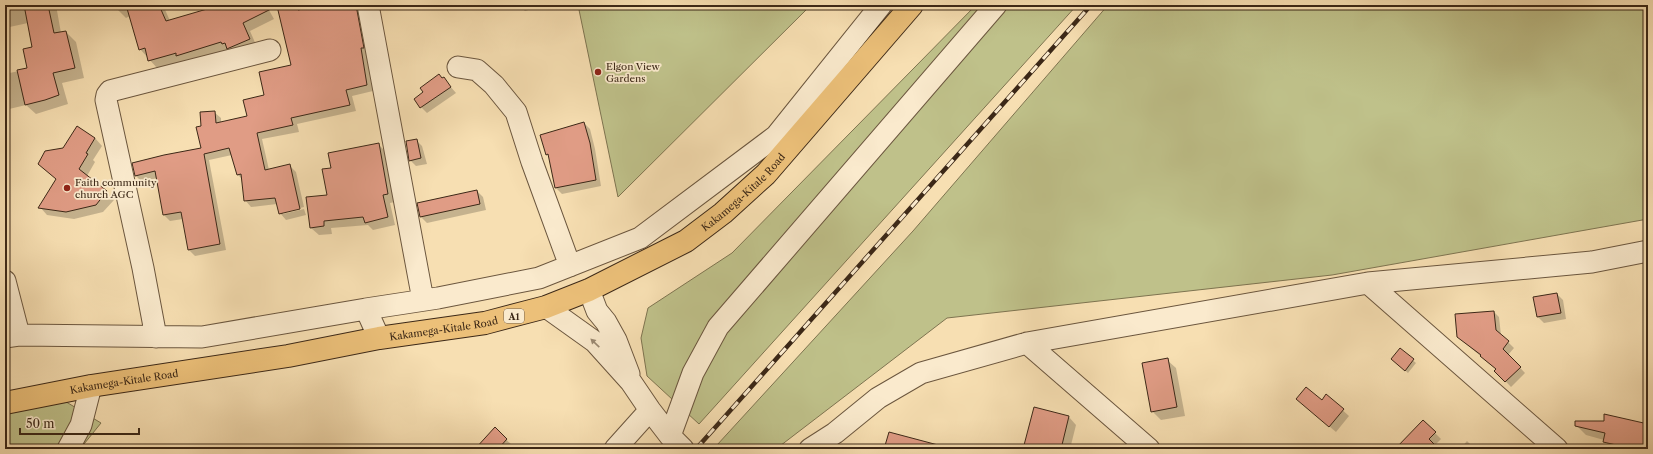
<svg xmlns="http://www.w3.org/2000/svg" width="1653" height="454" font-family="'Libre Caslon Text',serif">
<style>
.green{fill:#bfc18a;stroke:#7e7450}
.shadow{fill:#0003}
.building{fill:#e09c85;stroke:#3c2817}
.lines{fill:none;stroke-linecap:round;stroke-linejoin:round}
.minor-casing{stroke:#6b563e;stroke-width:23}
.highway-casing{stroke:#3c2817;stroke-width:24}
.minor{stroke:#faeacd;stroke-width:21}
.highway{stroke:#ecc079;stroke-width:22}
.rail-casing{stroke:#3c2817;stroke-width:4.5}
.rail{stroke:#faeacd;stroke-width:3;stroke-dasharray:9;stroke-linecap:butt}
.oneway{fill:#9b8972}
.poi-dot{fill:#8f2418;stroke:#faeacd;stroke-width:1.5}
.labels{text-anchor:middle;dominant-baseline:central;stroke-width:3.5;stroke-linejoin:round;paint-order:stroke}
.shield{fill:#faeacd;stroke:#75624e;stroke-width:1}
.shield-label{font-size:9px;font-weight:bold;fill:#3c2817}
.poi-label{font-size:10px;fill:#3c2817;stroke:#faeacd;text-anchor:start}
.street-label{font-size:10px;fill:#3c2817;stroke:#faeacd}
</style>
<rect width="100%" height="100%" fill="#f7dfb2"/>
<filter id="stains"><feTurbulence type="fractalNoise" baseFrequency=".005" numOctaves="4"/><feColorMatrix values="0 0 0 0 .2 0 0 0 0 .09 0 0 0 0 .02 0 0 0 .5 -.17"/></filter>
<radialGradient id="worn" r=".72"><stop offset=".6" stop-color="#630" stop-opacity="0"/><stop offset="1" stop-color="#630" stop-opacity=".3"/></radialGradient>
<path class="green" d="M578,5H811L618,197Z
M976,5H1077L699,424L647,376L641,338L648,308L732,253Z
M1108,5H1648V219L1332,275L947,318L776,449H720L717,445L913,231Z
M63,400L101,423L80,449H5V413Z"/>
<path class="shadow" d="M5,5H56L61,33L66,32L76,42L84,78L62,83L68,104L36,114L26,105L5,110V74L28,69L33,48L28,23L5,28Z
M116,5H163L170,21L208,10L206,5H266L274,19L250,31L257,47L185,63L183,61L157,68L140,49L130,16L126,18L118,10Z
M281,5H360L373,91L352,96L356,111L297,124L299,132L262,139L269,170L289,165L296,172L304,207L283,212V214L304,209L306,215L286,220L280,213L277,204L251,207L245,200L242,179L238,175L232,155L209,160L226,250L195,256L189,250L183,219L170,221L164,215L157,178L142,182L136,176L133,164L202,149V127L214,112L221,118V123L248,117L292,66Z
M519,5H545L525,11Z
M443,78L456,93L427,113L421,107Z
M584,123L590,129L595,149L601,186L562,194L556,188L550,157L546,154Z
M95,138L102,146L93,160L95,162L87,176L114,200L103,212L74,219L47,215L40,207L57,180L63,149Z
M416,140L422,146L427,164L416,166L410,160Z
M378,144L386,152L395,202L390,203L395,225L373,230L368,225L331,228L332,234L319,235L311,228L328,196L332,168Z
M477,191L483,197L486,210L427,223L421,217L418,204Z
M1557,294L1563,300L1566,319L1544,323L1538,317Z
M1494,312L1499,317L1501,335L1514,348L1508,355L1525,373L1511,387L1496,371L1497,370L1458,337Z
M1400,349L1416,363L1408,373L1395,362Z
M1167,360L1176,368L1185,416L1161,420L1152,411Z
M1327,396L1349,416L1336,432L1297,399L1322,401Z
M1035,408L1069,417L1076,425L1070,449H1024Z
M1423,421L1441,439L1434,446L1437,449H1407Z
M1576,425L1648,426V449H1612L1604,440L1586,435Z
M495,429L513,446L509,449H476Z
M890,433L948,449H885Z
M1467,441L1475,449H1460Z"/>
<path class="building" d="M24,5H48L54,33L66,31L75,68L53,73L59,95L45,100L25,105L17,70L27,68L23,49L32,47Z
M126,5H159L166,21L207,9L205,5H297L298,10L323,5H356L364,48H361L367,85L346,90L350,105L291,118L293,125L257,133L265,170L290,164L300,209L279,214L275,198L244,201L241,174L237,175L229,148L204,154L220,244L188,250L181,212L163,215L155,171L135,176L132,163L164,155L201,148L196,127L201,126L200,112L215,111L216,123L247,116L243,100L264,95L259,72L291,65L277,6L243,23L250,39L229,48L227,49L225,43L222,44L221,42L176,56V53L173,54L148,61L145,48L139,50Z
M439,74L442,78L444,77L451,87L420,108L414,99L423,92L420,88Z
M584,122L590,143L596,180L555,188L548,154L546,155L540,135Z
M77,126L95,138L86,153L88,154L79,169L107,191L96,205L66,212L38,208L56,179L38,164L45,151L63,148Z
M417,139L421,158L409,161L406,141Z
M379,143L388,194L383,195L388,217L365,223L363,217L324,221V226L310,228L306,197L327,195L322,169L331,168L328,153Z
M477,190L480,204L420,217L417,203Z
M1557,293L1561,313L1537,317L1533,297Z
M1494,311L1496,330L1509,341L1503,349L1521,367L1505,382L1494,371L1496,369L1480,356L1481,355L1457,337L1455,314Z
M1400,348L1414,359L1405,371L1391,359Z
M1168,358L1177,407L1151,412L1142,363Z
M1306,387L1322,400L1326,394L1344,409L1329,427L1296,399Z
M1034,407L1069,416L1061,449H1023Z
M1604,414L1648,424V449H1634L1603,442L1605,433L1575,426V421H1604Z
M1423,420L1436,432L1429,439L1439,449H1395Z
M495,427L507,439L498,449H475Z
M889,432L938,445L937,449H884Z"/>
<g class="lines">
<g class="minor-casing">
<path id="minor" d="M368,5L423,300
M458,67L477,70L494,85L516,112L532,162L570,266
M5,281L19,335
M1368,283L1557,449
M589,290L597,311L606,322L616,340L629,374
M546,307L595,342L631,382L650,410L670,436L683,449
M366,309L438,298L539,278L640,238L776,136L881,5
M5,337L19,335L202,337L366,309L379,338
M156,337L143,268L106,100L107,95L110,91L270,50
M1027,343L1149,449
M670,436L693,373L718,327L996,5
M68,449L81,425L91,386
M615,449L650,410
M810,449L835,433L878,398L921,373L1027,343L1368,283L1592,262L1648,251"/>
</g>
<g class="highway-casing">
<g id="highway">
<path id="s1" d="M5,403L91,386L288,356L379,338L485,323L546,307L589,290L686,241L723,213L766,174L912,5"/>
</g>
</g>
<use href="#minor" class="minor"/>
<use href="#highway" class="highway"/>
<g class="rail-casing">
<path id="rail" d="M696,449L1091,5"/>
</g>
<use href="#rail" class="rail"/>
</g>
<defs><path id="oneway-solid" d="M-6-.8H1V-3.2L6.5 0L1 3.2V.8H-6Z"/></defs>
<use class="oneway" href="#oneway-solid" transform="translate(595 343) rotate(-136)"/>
<g class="poi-dot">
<circle cx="598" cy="72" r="4"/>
<circle cx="67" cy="188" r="4"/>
</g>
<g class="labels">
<rect class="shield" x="504" y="309" width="20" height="14" rx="3"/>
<g class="shield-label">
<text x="514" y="316">A1</text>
</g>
<g class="poi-label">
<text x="606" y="66">Elgon View<tspan x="606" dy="12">Gardens</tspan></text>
<text x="75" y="182">Faith community<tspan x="75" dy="12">church AGC</tspan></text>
</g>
<g class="street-label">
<text stroke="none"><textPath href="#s1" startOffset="780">Kakamega-Kitale Road</textPath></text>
<text stroke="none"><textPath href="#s1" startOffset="445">Kakamega-Kitale Road</textPath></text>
<text stroke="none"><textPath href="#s1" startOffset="121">Kakamega-Kitale Road</textPath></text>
</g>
</g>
<rect width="1653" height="454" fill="none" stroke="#f7dfb2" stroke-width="20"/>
<rect x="6" y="6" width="1641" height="442" fill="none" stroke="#3c2817" stroke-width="2"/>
<rect x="10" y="10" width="1633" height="434" fill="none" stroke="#3c2817"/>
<path d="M20 428v6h119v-6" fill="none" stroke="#3c2817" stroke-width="2"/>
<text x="26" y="428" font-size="12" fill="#3c2817" stroke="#faeacd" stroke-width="3" paint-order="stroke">50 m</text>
<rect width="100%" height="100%" filter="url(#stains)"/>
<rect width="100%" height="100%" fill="url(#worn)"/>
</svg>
